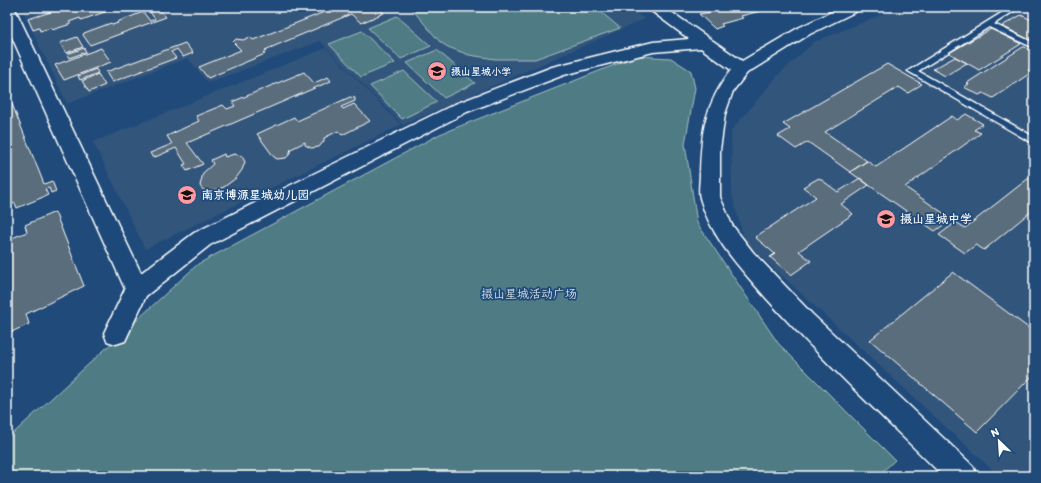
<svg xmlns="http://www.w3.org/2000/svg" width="1041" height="483" font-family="Itim,'LXGW WenKai TC',sans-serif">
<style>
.built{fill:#31547b}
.green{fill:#507c84;stroke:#a8bec2}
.building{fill:#5a6d7c;stroke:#fff}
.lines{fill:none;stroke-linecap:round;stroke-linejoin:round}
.lane-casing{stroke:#fff;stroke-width:3}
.street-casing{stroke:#fff;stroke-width:3}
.lane{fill:#1f4a7a;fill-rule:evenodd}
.street{fill:#1f4a7a;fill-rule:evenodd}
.labels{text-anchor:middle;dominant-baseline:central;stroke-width:3.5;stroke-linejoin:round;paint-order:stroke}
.far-poi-label{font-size:10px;font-weight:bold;fill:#fff;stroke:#1f4a7a;text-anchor:start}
.poi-label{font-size:12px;font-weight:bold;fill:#fff;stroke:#1f4a7a;text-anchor:start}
.park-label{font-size:12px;fill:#d3dee0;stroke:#1f4a7a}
</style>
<rect width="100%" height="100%" fill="#1f4a7a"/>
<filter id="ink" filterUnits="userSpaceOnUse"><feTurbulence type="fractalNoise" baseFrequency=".025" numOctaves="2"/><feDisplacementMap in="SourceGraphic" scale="8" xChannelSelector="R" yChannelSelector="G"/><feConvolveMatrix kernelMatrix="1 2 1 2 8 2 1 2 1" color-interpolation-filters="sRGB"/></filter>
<g filter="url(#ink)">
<path class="built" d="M21,7H627L645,19L403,125L320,41L208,83L188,58L67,104Z
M900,7H1034V476H999L745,242L732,196L731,131L778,75L814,42Z
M326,48L401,125L145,249L93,142Z"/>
<path class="green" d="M410,7H595L620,28L535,59H495L469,55L448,47L440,42Z
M397,16L431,46L401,59L368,28Z
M362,31L395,63L361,77L329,44Z
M437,50L475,83L444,98L407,63Z
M637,56L671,58L691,71L695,88L685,144L697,223L778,343L895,460L878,476H7V439L198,264L440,134Z
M404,71L437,102L402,119L370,86Z"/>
<path class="building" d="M67,7H117V8L81,20L80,18L69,22L71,24L52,30L51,28L40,31L39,28L33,30L28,19Z
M329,7H377L384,13L361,23L351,14L265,50L267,51L263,53L265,54L208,78L199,67L241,50L233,42L236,39L243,40L250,37L253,40L327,11L326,9Z
M716,7L721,11L724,10L720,7H764L761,8L764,10L741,16L743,18L721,24L723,26L715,29L699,14L711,12L709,10Z
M159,9L166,17L90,45L83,35L84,33L111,23L112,25L118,23L117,22L143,12L150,21L155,19L150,12Z
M1021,15L1034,21V42L1002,26Z
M991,29L1021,44L979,70L949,53Z
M77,37L83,47L66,53L60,43Z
M185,43L193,53L183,57L177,49L171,52L176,58L112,82L106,72Z
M1023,47H1025L1034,53V69L1032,68L1028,70L1032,72L993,98L983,93L979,95L964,87L969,84L967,83Z
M84,48L86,52L69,58L67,54Z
M101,48L111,62L64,80L55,65Z
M955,57L967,63L945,76L933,69Z
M887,64L922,84L908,93L899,87L825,132L867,161L850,172L808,142L796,149L778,136L790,129L783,124Z
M96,69L98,73L80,80L78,76Z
M304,72L314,83L328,77L331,81L187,143L203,164L187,171L183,165L186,164L176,148L153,158L150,153L172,144L167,136L199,121L196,116L223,105L227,109L235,106L232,102Z
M98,74L105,85L89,92L82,81Z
M350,97L355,98V101L341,107L343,109L354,104L370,121L342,135L338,131L324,138V141L319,147L311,148L305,145V142L291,149L289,155L286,158L277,159L274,157L257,134L294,117L297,121Z
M12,104L44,184L52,181L56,191L51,193L49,188L45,189L48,195L17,208L15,203L7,207V106Z
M966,114L983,124L974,130L981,133L905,187L952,219L935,231L850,172L867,161L876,167L952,116L957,120Z
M224,154L225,157L234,154L242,156L245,162L242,170L236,178L224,187L210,192L204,191L200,186L203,173L213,164L211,160Z
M1034,174V209L984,250L976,245L965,253L939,235L956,222L965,228Z
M819,178L838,192L860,178L869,185L841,204L853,214L799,251L811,261L791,275L770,257L775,254L755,237L816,197L803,187Z
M55,212L84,286L26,314L29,324L7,334V240L27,232L25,225Z
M953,272L1034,332V374L977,432L870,340Z"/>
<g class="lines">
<g class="lane-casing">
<path id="lane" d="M1011,7H1020L994,24L1034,43V48L989,27L918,71L1034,137V144L908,71Z"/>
</g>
<g class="street-casing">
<path id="street" d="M7,7H13L15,9L141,273L194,233L455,104L552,67L653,42L689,39L646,7H664L742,61L798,28L842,7H862L859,10L810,34L747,73L733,91L725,114L720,150V197L732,225L753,252L812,314L973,466L977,476H943C883,417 822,360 766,298C740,268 711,238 700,198C698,191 700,182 700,174C701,132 705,104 731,70L701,48L653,52L564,75L467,112L210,245L146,296L125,341L116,344L107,341L104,333L125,289L7,26Z"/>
</g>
<use href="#lane" class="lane"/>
<use href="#street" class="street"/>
</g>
</g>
<defs>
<g id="school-disc" transform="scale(1)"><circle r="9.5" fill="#ff9aa2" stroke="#1f4a7a"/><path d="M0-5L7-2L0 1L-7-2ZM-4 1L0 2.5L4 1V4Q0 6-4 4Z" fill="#111"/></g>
</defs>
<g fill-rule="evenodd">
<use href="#school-disc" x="437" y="71"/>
<use href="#school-disc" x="187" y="195"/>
<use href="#school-disc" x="886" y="219"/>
</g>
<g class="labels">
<g class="far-poi-label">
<text x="451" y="71">摄山星城小学</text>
</g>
<g class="poi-label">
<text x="201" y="195">南京博源星城幼儿园</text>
<text x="900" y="219">摄山星城中学</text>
</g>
<g class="park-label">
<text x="529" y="294">摄山星城活动广场</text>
</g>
</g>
<rect width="1041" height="483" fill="none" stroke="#1f4a7a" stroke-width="24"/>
<rect x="12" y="12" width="1017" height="459" fill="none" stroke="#fff" stroke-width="1.5" filter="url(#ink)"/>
<g transform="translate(999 441) rotate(335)" stroke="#1f4a7a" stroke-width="3" paint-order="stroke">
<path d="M0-3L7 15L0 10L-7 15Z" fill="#ffffff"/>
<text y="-6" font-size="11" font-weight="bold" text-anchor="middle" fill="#ffffff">N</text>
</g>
</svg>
